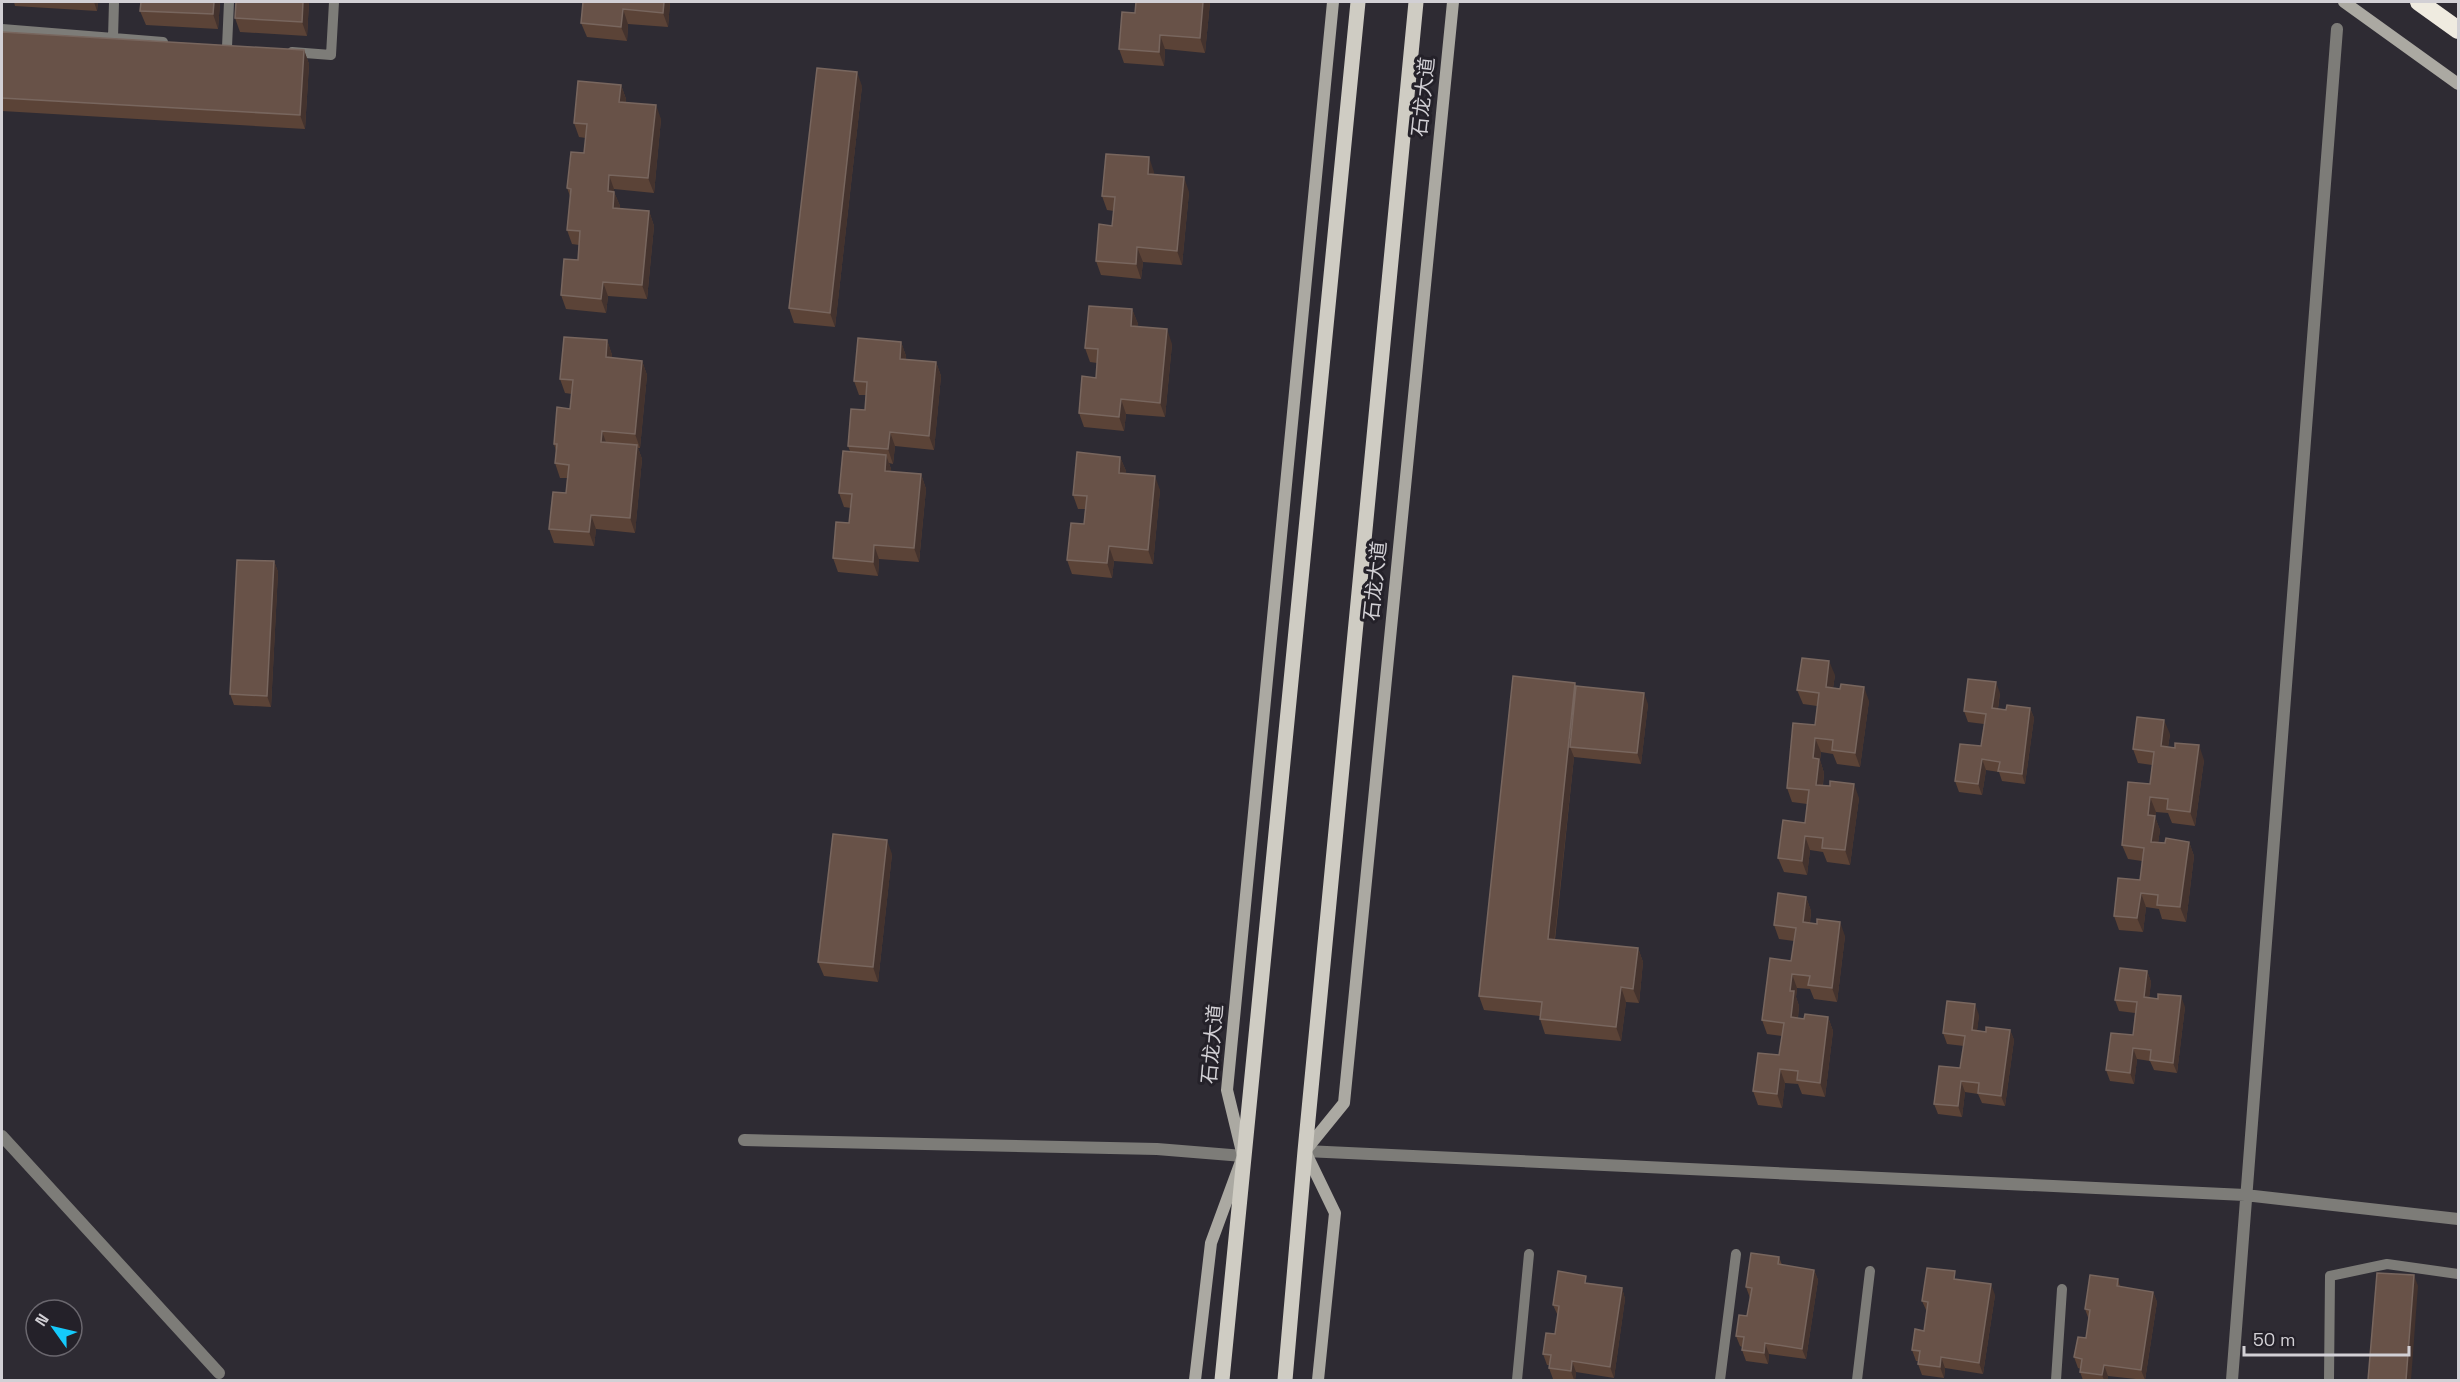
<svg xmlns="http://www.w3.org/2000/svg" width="2460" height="1382" font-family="'Space Grotesk','Noto Sans SC',sans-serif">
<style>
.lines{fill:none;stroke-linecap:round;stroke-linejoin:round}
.lane{stroke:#7d7c78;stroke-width:10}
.street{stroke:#7d7c78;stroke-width:12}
.secondary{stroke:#aba9a2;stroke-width:12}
.primary{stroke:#cfccc3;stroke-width:15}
.highway{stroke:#efebe0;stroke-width:18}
.wall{fill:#5b4337}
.shaded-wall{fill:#44332e}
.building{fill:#685248;stroke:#78665e;stroke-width:1.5}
.labels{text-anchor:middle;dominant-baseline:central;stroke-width:6;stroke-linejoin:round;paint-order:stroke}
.street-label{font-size:20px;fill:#d2d0d5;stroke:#242129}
</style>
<rect width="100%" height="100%" fill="#2e2b33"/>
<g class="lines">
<path class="lane" d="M2,29L163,42
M113,38L114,2
M227,47L229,2
M292,52L331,55L334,2
M1517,1380L1529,1254
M1720,1380L1736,1254
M1857,1380L1870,1271
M2056,1380L2062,1289
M2329,1380L2330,1276L2387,1264L2458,1274"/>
<path class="street" d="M2,1136L219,1373
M744,1140L1157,1149L1243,1156
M1305,1151L2245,1195L2458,1219
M2232,1380L2337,29"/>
<path class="secondary" d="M2344,2L2458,84
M1195,1380L1211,1243L1243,1156L1227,1090L1333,2
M1318,1380L1335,1213L1305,1151L1344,1103L1453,2"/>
<path class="primary" d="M1222,1380L1358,2
M1285,1380L1305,1151L1416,2"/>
<path class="highway" d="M2419,2L2458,30"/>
</g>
<path class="wall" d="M14,2H98L97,11L15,6Z
M141,2H220L218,29L146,25L140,11Z
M236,2H309L307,36L240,32L235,18Z
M583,2H670L668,27L628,24L627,41L587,37L581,23Z
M1136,2H1210L1205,53L1165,49L1164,66L1124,63L1119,49L1135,13Z
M2,32L304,50L309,64L305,129L2,111Z
M621,85L626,99V102L661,119L654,193L614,189V192L620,206L619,209L649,211L654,226L647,299L608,296L606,313L566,309L561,295L578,260L579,245L572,244L567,230L570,196L567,188L584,153L586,138L579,137L574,123Z
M862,86L835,327L794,323L789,308Z
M1154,172V175L1189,192L1182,265L1143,262L1141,279L1101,275L1096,261L1112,226L1114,211L1107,210L1102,196Z
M1132,309L1138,324L1137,327L1172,344L1165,417L1126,414L1124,431L1084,427L1079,413L1096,378L1097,363L1090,362L1085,348Z
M607,340L612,355V358L642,361L647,375L640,448H638L642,459L635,533L596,529L594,546L554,543L549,529L566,493L567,478H560L555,463L556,451L554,444L570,409L572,394L565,393L560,379Z
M901,342L906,356V359L936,362L941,376L934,450L895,446L893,464L889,463L891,469V472L921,474L926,489L919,562L879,559L878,576L838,572L833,558L849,523L851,508L844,507L839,493L850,451L848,446L865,410L866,395H859L854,381Z
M1120,457L1126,471L1125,474L1160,490L1153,564L1114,561L1112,578L1072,574L1067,560L1084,524L1085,509H1078L1073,495Z
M274,561L278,572L271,707L234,705L230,694Z
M1835,675L1833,688L1869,701L1860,767L1837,764L1833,754L1821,752L1820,760L1824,773L1823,785L1859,798L1850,865L1827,862L1823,852L1810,850L1807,875L1784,872L1778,858L1805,823L1807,804L1792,802L1787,788L1815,725L1817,706L1803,704L1797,690Z
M1575,683L1576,686L1648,704L1641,764L1574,757L1555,940L1638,948L1643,962L1639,1003L1626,1002L1621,1041L1545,1034L1540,1019V1016L1484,1010L1479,996Z
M2000,693L1998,709L2006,710L2030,708L2034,718L2025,784L2002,781L1999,772L1986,770L1982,795L1959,792L1955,781L1981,746L1984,724L1968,722L1964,711Z
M2170,734L2168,747L2204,760L2195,826L2172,823L2168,813L2156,812L2155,817L2160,830L2158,843H2165L2189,842L2194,856L2186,922L2162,919L2159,909L2146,907L2143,932L2119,930L2114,916L2140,880L2142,861L2128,859L2122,845L2150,784L2152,765L2138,763L2133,749Z
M892,854L878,982L824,976L818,962Z
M1806,897L1811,911L1810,923L1845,936L1837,1002L1814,999L1810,989L1797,988L1796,997L1799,1006L1798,1018L1804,1019L1828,1017L1833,1031L1825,1097L1802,1094L1798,1084L1785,1083L1782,1108L1758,1105L1753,1091L1779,1055L1782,1036L1767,1034L1762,1020L1791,961L1794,941L1779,939L1774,925Z
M2147,971L2151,982L2149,998L2185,1007L2177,1073L2154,1070L2150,1061L2137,1059L2134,1084L2110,1081L2106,1070L2133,1035L2135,1013L2119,1011L2115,1000Z
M1979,1015L1977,1030L1986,1032L2010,1030L2014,1040L2005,1106L1982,1103L1978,1094L1965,1092L1962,1117L1938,1114L1934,1104L1960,1068L1964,1046L1947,1044L1943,1033Z
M1779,1257L1782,1265L1814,1270L1818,1280L1806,1359L1769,1354L1768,1364L1746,1361L1742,1350V1347L1740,1346L1736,1336L1747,1316L1750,1298L1746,1287Z
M1958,1279L1995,1295L1983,1374L1945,1368L1944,1378L1922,1375L1918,1364V1361H1916L1912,1350L1924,1331L1927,1312L1922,1301Z
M2118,1279L2120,1287L2153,1292L2157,1302L2145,1380L2108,1376L2107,1380H2083L2080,1372L2081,1369L2078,1368L2074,1357L2086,1338L2089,1320L2085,1309Z
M1589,1283L1622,1288L1625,1299L1614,1378L1576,1372L1575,1380H1563L1553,1379L1549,1368V1365H1547L1543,1354L1555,1334L1558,1316L1553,1305Z"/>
<path class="shaded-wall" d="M94,2H98L97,11Z
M214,2H220L218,29L213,14Z
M303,2H309L307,36L302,22Z
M664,2H670L668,27L663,13Z
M1203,2H1210L1205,53L1200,38Z
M623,9L628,24L627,41L621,27Z
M1160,35L1165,49L1164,66L1159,52Z
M304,50L309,64L305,129L300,115Z
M857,72L862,86L835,327L830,313Z
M621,85L626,99L625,116L619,102Z
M656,105L661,119L654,193L648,178Z
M1149,157L1154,172L1153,188L1148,174Z
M609,175L614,189L613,205L608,191Z
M1184,177L1189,192L1182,265L1177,251Z
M614,192L620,206L618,223L613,208Z
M649,211L654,226L647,299L642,285Z
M1137,247L1143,262L1141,279L1136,264Z
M603,282L608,296L606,313L601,299Z
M1132,309L1138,324L1136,340L1131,326Z
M1167,329L1172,344L1165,417L1160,403Z
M607,340L612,355L611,371L606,357Z
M901,342L906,356L905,373L900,359Z
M642,361L647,375L640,448L635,434Z
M936,362L941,376L934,450L929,436Z
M1121,399L1126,414L1124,431L1119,417Z
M602,431L607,445L601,442Z
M890,432L895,446L893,464L888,449Z
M637,445L642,459L635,533L630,518Z
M886,455L891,469L890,485L885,471Z
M1120,457L1126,471L1124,487L1119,473Z
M921,474L926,489L919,562L914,548Z
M1155,476L1160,490L1153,564L1148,550Z
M591,515L596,529L594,546L589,532Z
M874,545L879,559L878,576L873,562Z
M1109,546L1114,561L1112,578L1107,563Z
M274,561L278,572L271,707L267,696Z
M1829,661L1835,675L1831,701L1826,687Z
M1996,682L2000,693L1996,719L1992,708Z
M1575,683L1580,697L1570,747L1574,757L1553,953L1548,939Z
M1864,687L1869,701L1860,767L1855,753Z
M1644,693L1648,704L1641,764L1637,753Z
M2030,708L2034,718L2025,784L2022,774Z
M2164,720L2170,734L2166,760L2161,746Z
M1815,738L1821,752L1820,760L1824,773L1821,799L1816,785L1813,758Z
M2199,745L2204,760L2195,826L2190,812Z
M1982,759L1986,770L1982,795L1978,784Z
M1854,784L1859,798L1850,865L1845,850Z
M2150,797L2156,812L2155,817L2160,830L2156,856L2151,842L2148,815Z
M1805,836L1810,850L1807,875L1802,861Z
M887,840L892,854L878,982L873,967Z
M2189,842L2194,856L2186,922L2180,907Z
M2141,893L2146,907L2143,932L2137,918Z
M1806,897L1811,911L1808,936L1803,922Z
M1840,922L1845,936L1837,1002L1832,988Z
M1638,948L1643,962L1639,1003L1633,989Z
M2147,971L2151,982L2148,1008L2144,997Z
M1792,974L1797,988L1796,997L1799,1006L1796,1031L1791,1017L1790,991Z
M1621,987L1626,1002L1621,1041L1616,1027Z
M2181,996L2185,1007L2177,1073L2173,1063Z
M1975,1004L1979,1015L1976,1041L1972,1030Z
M1828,1017L1833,1031L1825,1097L1820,1083Z
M2010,1030L2014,1040L2005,1106L2001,1096Z
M2133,1048L2137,1059L2134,1084L2130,1073Z
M1780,1069L1785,1083L1782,1108L1777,1094Z
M1961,1081L1965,1092L1962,1117L1958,1106Z
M1814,1270L1818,1280L1806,1359L1802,1349Z
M2414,1275L2418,1286L2411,1380H2406Z
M1991,1284L1995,1295L1983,1374L1979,1363Z
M1622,1288L1625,1299L1614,1378L1610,1367Z
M2153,1292L2157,1302L2145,1380L2141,1370Z
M1765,1343L1769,1354L1768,1364L1764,1353Z
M1941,1357L1945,1368L1944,1378L1940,1367Z
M1572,1361L1576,1372L1575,1380H1574L1571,1371Z
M2104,1365L2108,1376L2107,1380H2104L2102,1375Z"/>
<path class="building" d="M141,2H214L213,14L140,11Z
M236,2H303L302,22L235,18Z
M583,2H664L663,13L623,9L621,27L581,23Z
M1136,2H1203L1200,38L1160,35L1159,52L1119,49L1122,12L1135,13Z
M2,32L304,50L300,115L2,98Z
M817,68L857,72L830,313L789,308Z
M578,81L621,85L619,102L656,105L648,178L609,175L608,191L614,192L613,208L649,211L642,285L603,282L601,299L561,295L564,259L578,260L580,231L567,230L571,189L567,188L571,152L584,153L587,124L574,123Z
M1106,154L1149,157L1148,174L1184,177L1177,251L1137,247L1136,264L1096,261L1099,224L1112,226L1115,197L1102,196Z
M1089,306L1132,309L1131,326L1167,329L1160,403L1121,399L1119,417L1079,413L1082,376L1096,378L1098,349L1085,348Z
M564,337L607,340L606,357L642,361L635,434L602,431L601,442L637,445L630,518L591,515L589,532L549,529L553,492L566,493L569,465L555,463L557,444H554L557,407L570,409L573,380L560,379Z
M858,338L901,342L900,359L936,362L929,436L890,432L888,449L848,446L851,409L865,410L867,382L854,381Z
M843,451L886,455L885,471L921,474L914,548L874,545L873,562L833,558L836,522L849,523L852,494L839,493Z
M1077,452L1120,457L1119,473L1155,476L1148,550L1109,546L1107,563L1067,560L1071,523L1084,524L1087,496L1073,495Z
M237,560L274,561L267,696L230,694Z
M1802,658L1829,661L1826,687L1840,689L1841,684L1864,687L1855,753L1832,750L1833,740L1815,738L1813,758L1819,759L1816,785L1830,786V781L1854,784L1845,850L1822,848L1823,838L1805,836L1802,861L1778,858L1783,820L1805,823L1809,790L1787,788L1793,723L1815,725L1819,693L1797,690Z
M1513,676L1575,683L1548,939L1638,948L1633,989L1621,987L1616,1027L1540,1019L1542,1002L1479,996Z
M1968,679L1996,682L1992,708L2006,710L2007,705L2030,708L2022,774L1998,771L2000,762L1982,759L1978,784L1955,781L1960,744L1981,746L1986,714L1964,711Z
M1576,686L1644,693L1637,753L1570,747Z
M2137,717L2164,720L2161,746L2175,748V743L2199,745L2190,812L2167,809L2168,799L2150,797L2148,815L2155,816L2151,842L2165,843L2166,838L2189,842L2180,907L2157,905L2158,895L2141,893L2137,918L2114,916L2118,878L2140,880L2144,848L2122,845L2128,782L2150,784L2154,752L2133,749Z
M833,834L887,840L873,967L818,962Z
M1778,893L1806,897L1803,922L1817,924V919L1840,922L1832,988L1808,985L1810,976L1792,974L1790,991H1794L1791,1017L1804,1019L1805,1014L1828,1017L1820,1083L1797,1080L1798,1071L1780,1069L1777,1094L1753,1091L1758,1053L1779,1055L1784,1023L1762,1020L1770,958L1791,961L1796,928L1774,925Z
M2120,968L2147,971L2144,997L2158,999V994L2181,996L2173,1063L2150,1060L2151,1050L2133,1048L2130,1073L2106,1070L2111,1033L2133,1035L2137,1002L2115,1000Z
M1947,1001L1975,1004L1972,1030L1986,1032V1027L2010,1030L2001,1096L1978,1093L1979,1083L1961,1081L1958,1106L1934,1104L1939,1066L1960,1068L1965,1036L1943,1033Z
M1751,1253L1779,1257L1778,1264L1814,1270L1802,1349L1765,1343L1764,1353L1742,1350L1744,1337L1736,1336L1739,1315L1747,1316L1752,1288L1746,1287Z
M1927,1268L1955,1271L1954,1279L1991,1284L1979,1363L1941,1357L1940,1367L1918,1364L1920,1351L1912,1350L1915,1329L1924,1331L1928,1302L1922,1301Z
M1558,1271L1586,1276L1585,1283L1622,1288L1610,1367L1572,1361L1571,1371L1549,1368L1551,1355L1543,1354L1546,1333L1555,1334L1559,1306L1553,1305Z
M2377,1273L2414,1275L2406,1380H2368Z
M2090,1275L2118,1279L2117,1286L2153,1292L2141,1370L2104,1365L2102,1375L2080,1372L2082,1359L2074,1357L2078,1337L2086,1338L2090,1310L2085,1309Z"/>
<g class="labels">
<g class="street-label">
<text transform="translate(1423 97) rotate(-84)">石龙大道</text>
<text transform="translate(1375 581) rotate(-84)">石龙大道</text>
<text transform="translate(1212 1044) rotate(-85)">石龙大道</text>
</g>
</g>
<rect width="2460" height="1382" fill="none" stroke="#d2d0d5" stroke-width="6"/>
<g transform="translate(54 1328) rotate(304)"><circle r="28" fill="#242129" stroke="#6a676e" stroke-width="1.5"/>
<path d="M0-4.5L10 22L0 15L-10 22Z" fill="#15cafb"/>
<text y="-9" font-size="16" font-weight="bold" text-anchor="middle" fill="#d2d0d5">N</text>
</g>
<path d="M2244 1346v9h165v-9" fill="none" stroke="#d2d0d5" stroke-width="3"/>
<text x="2253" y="1346" font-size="18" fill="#d2d0d5" stroke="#242129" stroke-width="4.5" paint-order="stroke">50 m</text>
</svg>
